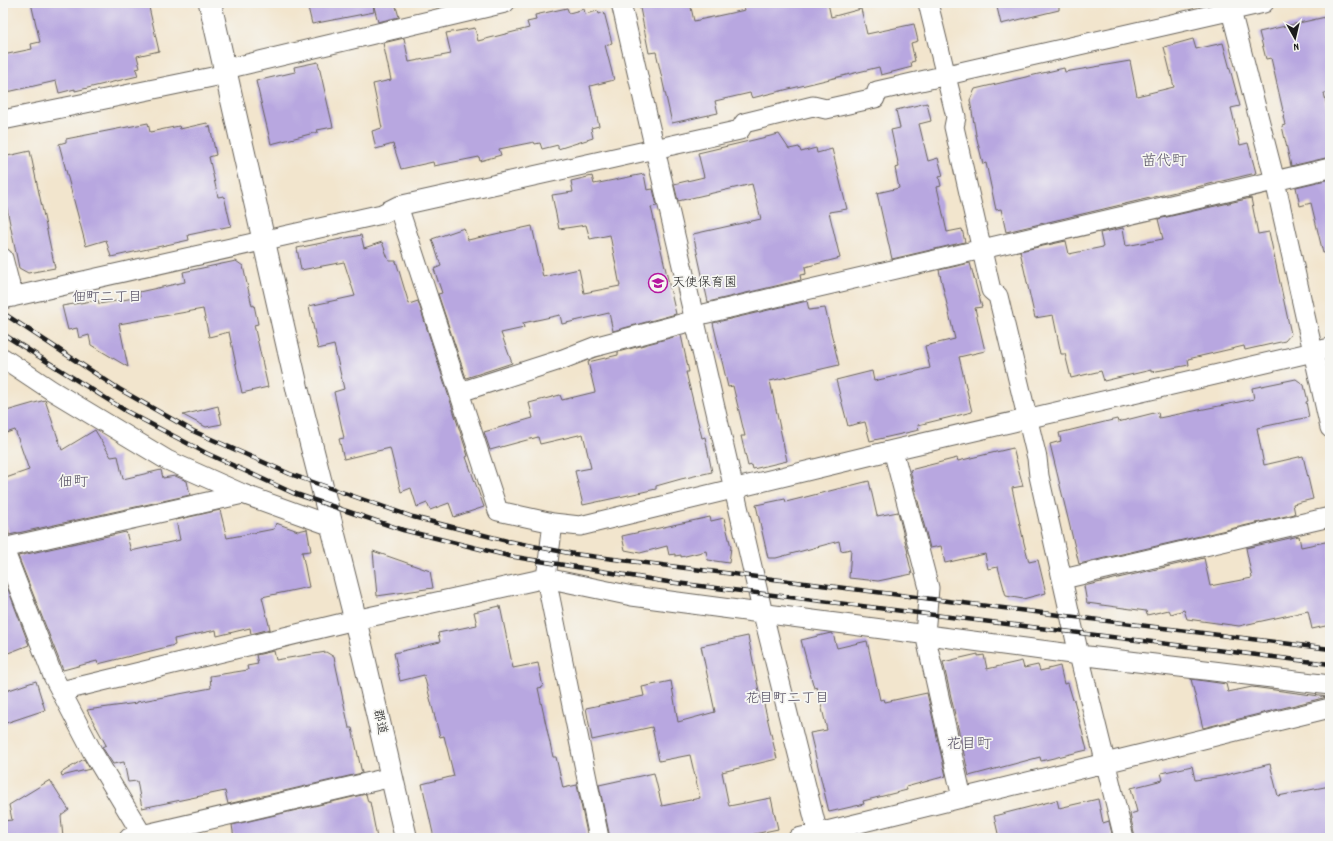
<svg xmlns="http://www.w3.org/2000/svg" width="1333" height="841" font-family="Dekko,'Klee One',sans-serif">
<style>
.building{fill:#b8a7e0}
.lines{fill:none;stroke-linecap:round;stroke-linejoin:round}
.minor-casing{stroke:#67625a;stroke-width:21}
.tertiary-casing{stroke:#67625a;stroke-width:24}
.minor{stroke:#fff;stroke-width:19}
.tertiary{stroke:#fff;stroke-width:22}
.rail-casing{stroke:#1c1c1c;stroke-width:4.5}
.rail{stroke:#f6f6f2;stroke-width:3;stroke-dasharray:9;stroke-linecap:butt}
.labels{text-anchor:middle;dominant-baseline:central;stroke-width:3.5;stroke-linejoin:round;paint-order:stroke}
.poi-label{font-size:13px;fill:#1c1c1c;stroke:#f6f6f2;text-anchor:start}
.street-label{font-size:13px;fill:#1c1c1c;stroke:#f6f6f2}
.neighbourhood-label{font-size:14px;fill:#534d61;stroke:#f6f6f2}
.quarter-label{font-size:15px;fill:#534d61;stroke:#f6f6f2}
</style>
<rect width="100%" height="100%" fill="#f6f6f2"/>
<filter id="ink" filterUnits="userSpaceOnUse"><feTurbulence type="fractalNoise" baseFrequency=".025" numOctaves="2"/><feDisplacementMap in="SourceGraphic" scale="8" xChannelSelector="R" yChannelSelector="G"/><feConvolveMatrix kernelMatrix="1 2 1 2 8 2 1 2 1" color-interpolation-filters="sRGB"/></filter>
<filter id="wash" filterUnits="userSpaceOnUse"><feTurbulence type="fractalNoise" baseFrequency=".012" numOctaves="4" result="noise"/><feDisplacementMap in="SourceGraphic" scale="16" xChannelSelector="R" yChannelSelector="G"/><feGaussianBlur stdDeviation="0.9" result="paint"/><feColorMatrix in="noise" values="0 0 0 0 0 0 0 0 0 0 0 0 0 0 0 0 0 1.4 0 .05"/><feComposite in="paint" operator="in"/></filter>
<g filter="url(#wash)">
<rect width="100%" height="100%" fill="#f2e5cd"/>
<g id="blocks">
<path class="building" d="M31,3H148L159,51L137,56L140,68L136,69L138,76L75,91V89L59,93L56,81L3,93V55L32,49L31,44L40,42Z
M307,3H373L374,12L312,24Z
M373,3H395L399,17L378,22Z
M639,3H690L694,21L745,10L743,3H828L831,17L861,9L867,34L914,24L918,41L911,43L915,61L911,62L912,67L881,75L879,67L752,98L750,93L715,101L718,113L672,123L656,52L649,53Z
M996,3H1059V10L1001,24Z
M567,8L569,13L584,9L585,14L598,11L599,14L604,12L612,43L605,45L614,80L590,86L599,126L591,128L593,138L558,149V145L542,149L540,143L535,144L534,142L499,149L501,155L480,161L479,157L434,166L433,162L401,169L393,144L376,149L372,131L382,128L373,84L391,80L383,43L404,38L409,62L451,54L446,33L475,28L478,41L529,28L527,22L536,20L535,15Z
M1330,16V93H1324L1330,119V157L1291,166L1282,126L1285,125L1283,116L1284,115L1271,58L1266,59L1259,32Z
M1193,39L1196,49L1223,43L1240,106L1231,108L1240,145L1248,143L1256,173L1006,232L1001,209L996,210L986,163L983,164L976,135L970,100L975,89L1064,68L1065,72L1130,61L1137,96L1174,87L1164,47Z
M318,62L333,127L317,130L318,132L271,144L256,81L295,72L294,67Z
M927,103L931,121L919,124L928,161L938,158L943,176L939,177L941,186L937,187L947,232L962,229L965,242L892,259L877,193L899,188L895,168L899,167L891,130L900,128L896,110Z
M148,123L150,132L179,126L180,129L207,123L208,127L210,126L216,155L209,157L218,197L224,196L231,226L188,235L189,240L111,257L106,240L86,246L59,144L66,142V139Z
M779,134L789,149L799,147L801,152L816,148L817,153L832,149L847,209L829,212L840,258L805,267L806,274L800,275L801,280L708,302L693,234L761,219L752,184L678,201L674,184L704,177L698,153Z
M30,151L55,268L28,273L19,268L6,204L3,205V157Z
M644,174L647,190L653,189L657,206L651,207L676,314L613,331L609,313L562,324L560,315L523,323L524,328L501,333L512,363L466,378L438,294L442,293L434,269L441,266L432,239L464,228L468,240L532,226L543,277L579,269L584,293L620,286L610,235L590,239L586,225L559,229L552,195L573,192L571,181L592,176L594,184Z
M1330,179V252L1323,253L1311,203L1300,206L1296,187Z
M1251,198L1258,234L1269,232L1291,334L1285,341L1245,350L1244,346L1188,359L1189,365L1151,372V370L1104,381L1101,371L1071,378L1065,354H1061L1053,315L1035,318L1020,251L1066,241L1069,254L1103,247L1100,233L1123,228L1126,246L1163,239L1158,219Z
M361,235L364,248L382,242L389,261H396L409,304L418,301L468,456L466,457L484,507L454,517L449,503L430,510L427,503L417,507L411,488L401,492L390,448L344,459L339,439L344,438L334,392L344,389L334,345L318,349L309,306L355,296L344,262L301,270L297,248Z
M236,261L243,266L252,306L254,305L258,324L254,325L268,387L242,393L229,332L209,337L203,309L119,324L128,367L91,345L89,335L79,338L77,328L68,330L62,306L98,300L99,304L140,297L139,292L185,282L183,272Z
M970,263L982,307L975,308L985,351L959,357L972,412L918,425L919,430L870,441L865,422L848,426L836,380L872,371L874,381L930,368L925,346L955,339L939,270Z
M807,301L809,310L825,308L839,365L770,381L787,461L753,469L752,465L748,466L741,436H745L733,386L728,387L713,323Z
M681,335L689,372H686L702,438L705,437L712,472L681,479L656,486V489L583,505L575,471L591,468L583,434L540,444L538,437L490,450L484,432L533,418L529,403L560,395L562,400L595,392L588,362L618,355V352Z
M1296,379L1304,385L1308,401L1306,402L1309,417L1257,428L1264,465L1303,456L1313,499L1293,504L1295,514L1079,564L1050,444L1061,441L1059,433L1117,419L1118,422L1158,412L1159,418L1254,399L1252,388Z
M45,400L62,450L95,430L111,457L118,456L123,479L161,470L163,478L175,476L187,481L190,495L9,535L3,511V479L29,470L15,430L3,434V412Z
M218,406L222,424L206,427L183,415Z
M1013,448L1023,486L1012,488L1024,543L1029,562L1038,560L1046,593L1023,599L1006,596L998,567L988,569L985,554L945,563L941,546L930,548L910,470L957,458L958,461Z
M869,481L877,516L898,512L908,553H907L912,574L878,581L849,578L851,549L841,551L839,541L776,558H768L756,505L785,499L786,502Z
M220,510L227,538L274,529L276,523L298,531L307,529L311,551L302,552L309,587L262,597L270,629L251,634L250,628L217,636L216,630L174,639L175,645L98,664L97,661L63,670L18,556L126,532L131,551L180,540L176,520Z
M710,517L711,521L724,518L731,547L729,563L708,560L706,551L681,557V555L675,556V554L669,555L667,546L640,553L625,550L622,536Z
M1299,536L1301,547L1330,541V625L1312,629L1308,611L1239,626L1187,619L1184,610L1171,614L1169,610L1147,615L1146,611L1087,603L1084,586L1204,558L1210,586L1252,578L1246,548Z
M373,551L430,571L433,588L377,596Z
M8,589L29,645L3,655V592Z
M500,606L513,668L538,663L543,687L538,688L553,757H556L563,788L577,785L588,838H434L422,784L454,776L444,736L440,737L424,675L400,681L394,653L440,642L438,633L477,625L474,612Z
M831,633L833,634L837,648L867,641L880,700L884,699L885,702L927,693L946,776L906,787L907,790L863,801L864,804L829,812L810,733L827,730L817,687L814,688L801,640Z
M748,636L761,701L763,700L777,759L722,772L729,806L771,798L778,829L736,838H610L599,785L654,773L662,806L700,798L690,755L659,761L652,727L592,740L586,708L644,696L642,687L671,681L678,722L715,712L701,646Z
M274,651L276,660L326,652L334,657L349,728H352L362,773L228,804L225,791L142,808L137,781L128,782L124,762L113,764L102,747L106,745L87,710L137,703V702L211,688L210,676L248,670L247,666L258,664L256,655Z
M978,654V656L984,655L987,669L1022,661L1024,668L1038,665L1040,671L1060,666L1064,684L1068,683L1073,700H1074L1087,750L1041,761L1040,757L969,776L943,662Z
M1191,679L1226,684L1228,692L1252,687L1327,697L1203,728Z
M36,681L45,710L3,724V692Z
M84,759L90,769L62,776L61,773Z
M1270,764L1278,796L1330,786V838H1295V834L1273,838H1135L1130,814L1137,812L1131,788L1163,780L1161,773L1192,766L1195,780L1222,776Z
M50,780L69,810L61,816L63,838H3V821L12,820L9,805Z
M366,794L368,802H370L377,838H234L232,825Z
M1098,799L1103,823L1109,821L1113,838H999L994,816L1057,800L1059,808Z"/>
</g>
</g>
<g filter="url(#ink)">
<use href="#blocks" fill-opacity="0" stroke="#67625a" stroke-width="1"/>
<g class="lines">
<g class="minor-casing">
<path id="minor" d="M621,3L763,614L819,838
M928,3L956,117L954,127L991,290L998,296L1037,458L1039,476L1079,655L1124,838
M1229,3L1275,181L1330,428
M226,69L505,3
M3,120L227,74
M398,206L498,511L553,523L546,578L599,838
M3,258L13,297
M3,299L382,214L398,206L740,130L744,123L813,106L826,109L875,98L877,91L1264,3
M695,316L1330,168
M3,358L51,390L167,460L243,494L332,526
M460,392L563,359L594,347L696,320
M893,450L929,588L925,634L962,798
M553,523L580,526L893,450L1330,348
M3,547L53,676L93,753L144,838
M3,548L243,494
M1063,579L1330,517
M61,691L355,620L546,578L632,596L1079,655L1330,685
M129,838L392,777
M798,838L1330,708"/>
</g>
<g class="tertiary-casing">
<path id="tertiary" d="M210,3L298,392L352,606L406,838"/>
</g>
<use href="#minor" class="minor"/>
<use href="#tertiary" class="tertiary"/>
<g class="rail-casing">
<path id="rail" d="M3,313L119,389L193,431L290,474L413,517L507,541L574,554L1330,649
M3,334L126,411L206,453L293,493L403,530L509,556L668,582L1330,664"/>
</g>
<use href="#rail" class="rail"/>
</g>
</g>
<defs>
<g id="school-ring" transform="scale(1)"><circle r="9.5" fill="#f6f6f2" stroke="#b5179e" stroke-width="1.5"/><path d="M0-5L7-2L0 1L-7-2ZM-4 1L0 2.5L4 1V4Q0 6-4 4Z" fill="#b5179e"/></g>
</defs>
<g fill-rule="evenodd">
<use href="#school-ring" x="658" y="283"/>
</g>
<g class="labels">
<g class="poi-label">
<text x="672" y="283">天使保育園</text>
</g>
<g class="street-label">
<text transform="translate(379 722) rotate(77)">郡道</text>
</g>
<g class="neighbourhood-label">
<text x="107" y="298">佃町二丁目</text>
<text x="787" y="699">花目町二丁目</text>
</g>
<g class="quarter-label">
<text x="1164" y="162">苗代町</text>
<text x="73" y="483">佃町</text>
<text x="969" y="745">花目町</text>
</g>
</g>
<rect width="1333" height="841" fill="none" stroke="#f6f6f2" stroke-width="16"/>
<g transform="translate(1295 38) rotate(172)" stroke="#f6f6f2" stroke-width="3" paint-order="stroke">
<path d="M0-3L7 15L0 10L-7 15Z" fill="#1c1c1c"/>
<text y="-6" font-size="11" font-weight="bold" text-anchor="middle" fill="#1c1c1c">N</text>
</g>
</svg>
